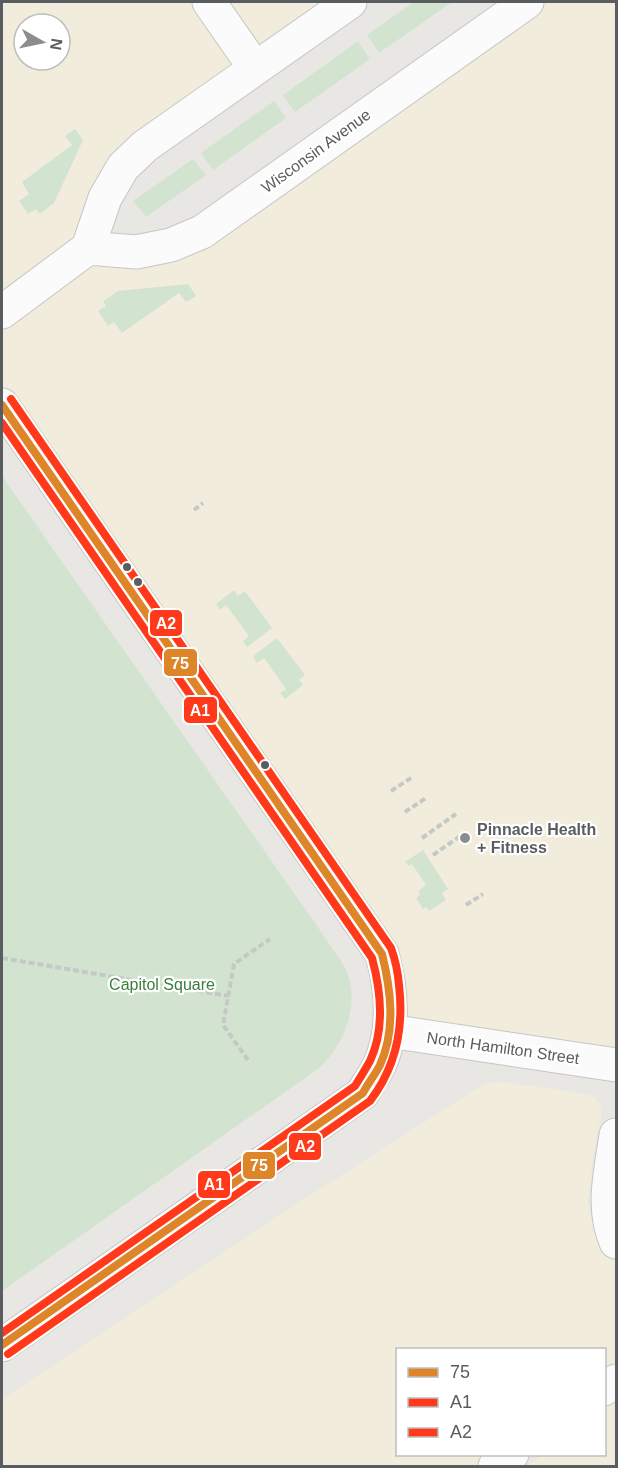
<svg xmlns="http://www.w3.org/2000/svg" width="618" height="1468" font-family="Helvetica,sans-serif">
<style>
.commercial{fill:#f2ecdc;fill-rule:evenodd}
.green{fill:#d2e4cf}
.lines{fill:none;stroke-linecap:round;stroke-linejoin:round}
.minor-casing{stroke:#c5c6c5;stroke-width:35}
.path{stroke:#c5c9c6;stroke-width:4;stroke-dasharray:6 3;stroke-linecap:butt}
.minor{stroke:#fcfbfb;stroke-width:33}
.bus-1-casing{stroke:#fff;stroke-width:12}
.bus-2-casing{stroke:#fff;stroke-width:12}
.bus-3-casing{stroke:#fff;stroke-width:12}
.bus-1{stroke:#de8429;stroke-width:8}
.bus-2{stroke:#ff391a;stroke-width:8}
.bus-3{stroke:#ff391a;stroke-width:8}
.bus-dot{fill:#595d60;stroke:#fff;stroke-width:2}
.poi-dot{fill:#8b8d8e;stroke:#fff;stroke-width:2}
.labels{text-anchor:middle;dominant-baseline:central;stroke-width:4.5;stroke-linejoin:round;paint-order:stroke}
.street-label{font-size:16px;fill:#595d60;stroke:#fff}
.poi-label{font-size:16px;font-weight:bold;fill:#595d60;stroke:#fff;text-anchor:start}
.park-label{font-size:16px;fill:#3a7f3a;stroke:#fff}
.line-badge{stroke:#fff;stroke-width:2}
.badge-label{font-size:16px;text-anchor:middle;font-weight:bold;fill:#fff}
</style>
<rect width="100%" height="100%" fill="#e9e7e3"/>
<path class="commercial" d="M2,2H350L145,146L88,248L171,245L527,2H616V1065L389,1031L388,974L2,405ZM24,24H60V60H24Z
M498,1082H506L589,1095L594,1097L599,1102L601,1107V1117L593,1155L588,1203L591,1220L597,1231L616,1260V1466H526L542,1455L604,1454V1350H398V1454L495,1455L478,1466H2V1400L306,1198L473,1091L488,1083Z"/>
<path class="green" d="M414,2H452L379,53L367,35Z
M358,41L370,59L295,112L283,95Z
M274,101L286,118L213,170L201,153Z
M75,129L83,140L54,203L40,214L36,209L28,214L19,201L29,194L22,182L72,145L65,136Z
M193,159L206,175L146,217L133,201Z
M188,284L196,296L186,302L179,293L122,333L114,322L108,326L98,311L106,306L103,301L118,291Z
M2,476L340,959C342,963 345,967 347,972C360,1006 344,1046 318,1069L2,1291Z
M234,590L238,596L245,591L272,628L247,647L243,641L249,636L226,605L220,610L216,604Z
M277,638L305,675L299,680L303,685L285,699L280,693L286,689L264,658L257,663L253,656Z
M423,850L448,889L442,893L446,900L429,911L426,907L423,909L416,898L420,895L418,891L426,885L412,864L409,866L405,862Z"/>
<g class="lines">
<g class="minor-casing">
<path id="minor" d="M209,2L255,68
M88,248L136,252L171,245L202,232L527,2
M2,312L88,248L105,198L123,167L145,146L350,2
M2,405L382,954C392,990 395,1028 380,1064C375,1074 368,1083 363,1093L2,1345
M389,1031L616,1065
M616,1135C611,1171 601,1207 616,1242
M604,1389L616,1381
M495,1466L512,1454"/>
</g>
<path class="path" d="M194,510L203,503
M391,791L411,778
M405,812L426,798
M422,838L456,814
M433,855L459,837
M466,905L483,894
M2,958L228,996
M248,1060L223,1025L234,964L270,939"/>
<use href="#minor" class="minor"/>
<g class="bus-1-casing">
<path id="bus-1" d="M2,405L382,954C391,990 396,1030 380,1065C375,1075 368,1083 363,1093L2,1345"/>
</g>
<g class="bus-2-casing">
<path id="bus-2" d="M2,423L372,958C381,991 385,1029 370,1061C365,1070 360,1078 355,1086L2,1333"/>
</g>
<g class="bus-3-casing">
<path id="bus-3" d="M8,1354L370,1101C396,1067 404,1027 399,985C398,973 395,959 391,948L11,399"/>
</g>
<use href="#bus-1" class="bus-1"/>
<use href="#bus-2" class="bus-2"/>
<use href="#bus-3" class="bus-3"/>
</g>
<g class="bus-dot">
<circle cx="127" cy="567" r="5"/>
<circle cx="138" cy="582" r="5"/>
<circle cx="265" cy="765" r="5"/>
</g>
<circle class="poi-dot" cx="465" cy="838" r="6"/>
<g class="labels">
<g class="street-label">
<text transform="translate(316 151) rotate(-36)">Wisconsin Avenue</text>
<text transform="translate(503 1048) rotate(8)">North Hamilton Street</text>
</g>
<g class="poi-label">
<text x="477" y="829">Pinnacle Health<tspan x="477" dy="18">+ Fitness</tspan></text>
</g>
<g class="park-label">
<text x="162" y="984">Capitol Square</text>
</g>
</g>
<g class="line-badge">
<rect x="149" y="609" width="34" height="28" rx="6" fill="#ff391a"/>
<rect x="163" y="648" width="35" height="29" rx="6" fill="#de8429"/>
<rect x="183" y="696" width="35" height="28" rx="6" fill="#ff391a"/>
<rect x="288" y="1132" width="34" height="29" rx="6" fill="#ff391a"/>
<rect x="242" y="1151" width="34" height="29" rx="6" fill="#de8429"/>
<rect x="197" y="1170" width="34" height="29" rx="6" fill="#ff391a"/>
</g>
<g class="badge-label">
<text x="166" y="629">A2</text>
<text x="180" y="669">75</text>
<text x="200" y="716">A1</text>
<text x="305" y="1152">A2</text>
<text x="259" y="1171">75</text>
<text x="214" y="1190">A1</text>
</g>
<rect width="618" height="1468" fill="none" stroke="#595d60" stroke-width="6"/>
<rect x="396" y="1348" width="210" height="108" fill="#ffffff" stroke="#bdbebf" stroke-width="1.5"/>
<rect x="408" y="1368" width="30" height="9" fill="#de8429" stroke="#bdbebf" stroke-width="1.5"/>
<text x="450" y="1378" font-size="18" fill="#595d60">75</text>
<rect x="408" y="1398" width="30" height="9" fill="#ff391a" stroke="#bdbebf" stroke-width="1.5"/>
<text x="450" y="1408" font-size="18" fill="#595d60">A1</text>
<rect x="408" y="1428" width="30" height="9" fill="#ff391a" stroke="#bdbebf" stroke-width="1.5"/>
<text x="450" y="1438" font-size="18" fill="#595d60">A2</text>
<g transform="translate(42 42) rotate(99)"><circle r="28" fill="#ffffff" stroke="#bdbebf" stroke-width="1.5"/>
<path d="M0-4.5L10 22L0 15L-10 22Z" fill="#8b8d8e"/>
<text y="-9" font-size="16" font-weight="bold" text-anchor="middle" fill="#595d60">N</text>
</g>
</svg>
